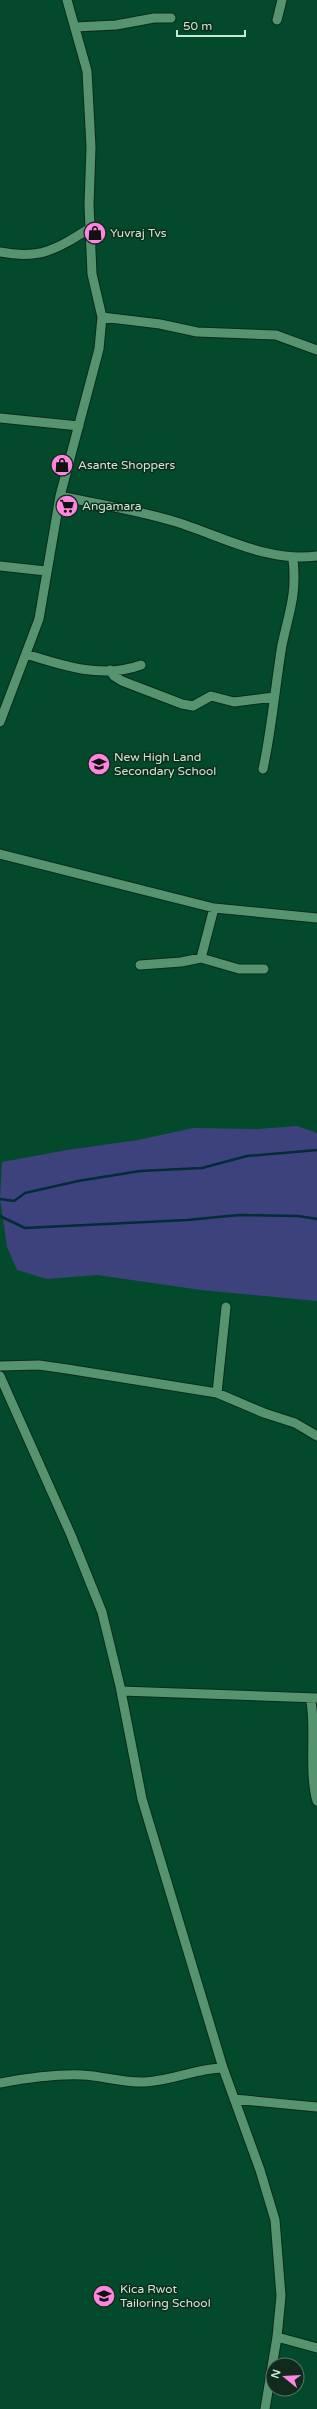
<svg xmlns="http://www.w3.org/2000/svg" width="317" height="2409" font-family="'Varela Round',sans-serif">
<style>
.green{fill:#3d427d}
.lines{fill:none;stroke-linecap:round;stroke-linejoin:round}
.stream{stroke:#022c36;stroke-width:2.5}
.street-casing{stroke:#0a2b1a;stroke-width:11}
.street{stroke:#569470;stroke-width:9}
.labels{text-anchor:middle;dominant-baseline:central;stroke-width:3;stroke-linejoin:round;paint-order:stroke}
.poi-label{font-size:12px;fill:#c9e8d4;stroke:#102a1c;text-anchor:start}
</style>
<rect width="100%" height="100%" fill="#024a2b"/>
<path class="green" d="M297,1126L317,1133V1301L201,1290L97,1275L47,1279L17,1270L7,1247L0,1198L2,1162L67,1150L138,1140L193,1128L257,1129Z"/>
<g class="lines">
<path class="stream" d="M0,1199L14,1201L25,1193L78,1181L140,1171L202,1168L247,1156L317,1150
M0,1216L25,1228L187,1220L239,1215L298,1216L317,1219"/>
<g class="street-casing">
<path id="street" d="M277,20L282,0
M75,27L116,25L154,18H171
M0,252C40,260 57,249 90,228
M102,317L160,324L197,332L276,335L317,350
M0,418L79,426
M60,496C98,504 136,510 173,521C220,535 267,563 317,556
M0,566L46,571
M26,654C63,666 103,679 141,665
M110,670L114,676L122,681L182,704L193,706L211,696L234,702L274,697
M0,722L39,619L60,496L99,349L102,317L92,274L89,205L91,147L87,71L67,0
M263,769C272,728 275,687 282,645C289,612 297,595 293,559
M0,854L214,908L317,918
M201,958L239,969H264
M140,965L181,962L201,958L214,908
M0,1366L39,1365L67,1369L217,1393L264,1413L295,1423L317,1436
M0,1376L71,1535L102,1612L120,1686L142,1799L223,2068L260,2170L275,2220L281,2296L277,2337L265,2409
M217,1393L226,1307
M121,1691L317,1698
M310,1698C317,1721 308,1771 317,1801
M0,2083C27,2078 54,2074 82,2075C103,2076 124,2083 145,2082C172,2081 197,2068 223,2068
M234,2099L317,2107
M277,2337L317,2348"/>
</g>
<use href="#street" class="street"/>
</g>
<defs>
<g id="shop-disc" transform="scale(1.15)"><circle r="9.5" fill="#fe86e0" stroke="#102a1c"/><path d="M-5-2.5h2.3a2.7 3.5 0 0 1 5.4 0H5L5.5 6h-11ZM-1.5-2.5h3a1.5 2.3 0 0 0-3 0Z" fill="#111"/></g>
<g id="supermarket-disc" transform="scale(1.15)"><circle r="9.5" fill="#fe86e0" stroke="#102a1c"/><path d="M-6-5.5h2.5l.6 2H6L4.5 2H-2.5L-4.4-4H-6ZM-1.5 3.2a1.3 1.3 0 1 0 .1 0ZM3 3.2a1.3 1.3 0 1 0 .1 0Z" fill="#111"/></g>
<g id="school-disc" transform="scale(1.15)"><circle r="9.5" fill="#fe86e0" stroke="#102a1c"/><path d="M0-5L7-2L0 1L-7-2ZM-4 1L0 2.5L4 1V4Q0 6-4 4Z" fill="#111"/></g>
<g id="university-disc" transform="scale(1.15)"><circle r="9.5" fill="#fe86e0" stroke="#102a1c"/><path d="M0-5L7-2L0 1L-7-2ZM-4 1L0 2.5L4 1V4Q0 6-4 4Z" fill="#111"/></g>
</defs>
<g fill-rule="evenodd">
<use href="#shop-disc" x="95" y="233"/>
<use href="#shop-disc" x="62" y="465"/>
<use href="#supermarket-disc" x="67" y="506"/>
<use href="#school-disc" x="99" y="764"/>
<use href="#university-disc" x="104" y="2296"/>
</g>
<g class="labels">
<g class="poi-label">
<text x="110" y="233">Yuvraj Tvs</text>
<text x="78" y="465">Asante Shoppers</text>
<text x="82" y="506">Angamara</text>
<text x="114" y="757">New High Land<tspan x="114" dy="14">Secondary School</tspan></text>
<text x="120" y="2289">Kica Rwot<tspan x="120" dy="14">Tailoring School</tspan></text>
</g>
</g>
<g transform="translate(285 2377) rotate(288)"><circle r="19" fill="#102a1c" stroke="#5a7666"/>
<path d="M0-3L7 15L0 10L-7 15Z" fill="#fe86e0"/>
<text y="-6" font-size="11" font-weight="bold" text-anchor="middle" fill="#c9e8d4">N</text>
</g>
<path d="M177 30v6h68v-6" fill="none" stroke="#c9e8d4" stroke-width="2"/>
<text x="183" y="30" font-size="12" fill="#c9e8d4" stroke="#102a1c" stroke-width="3" paint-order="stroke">50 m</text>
</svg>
